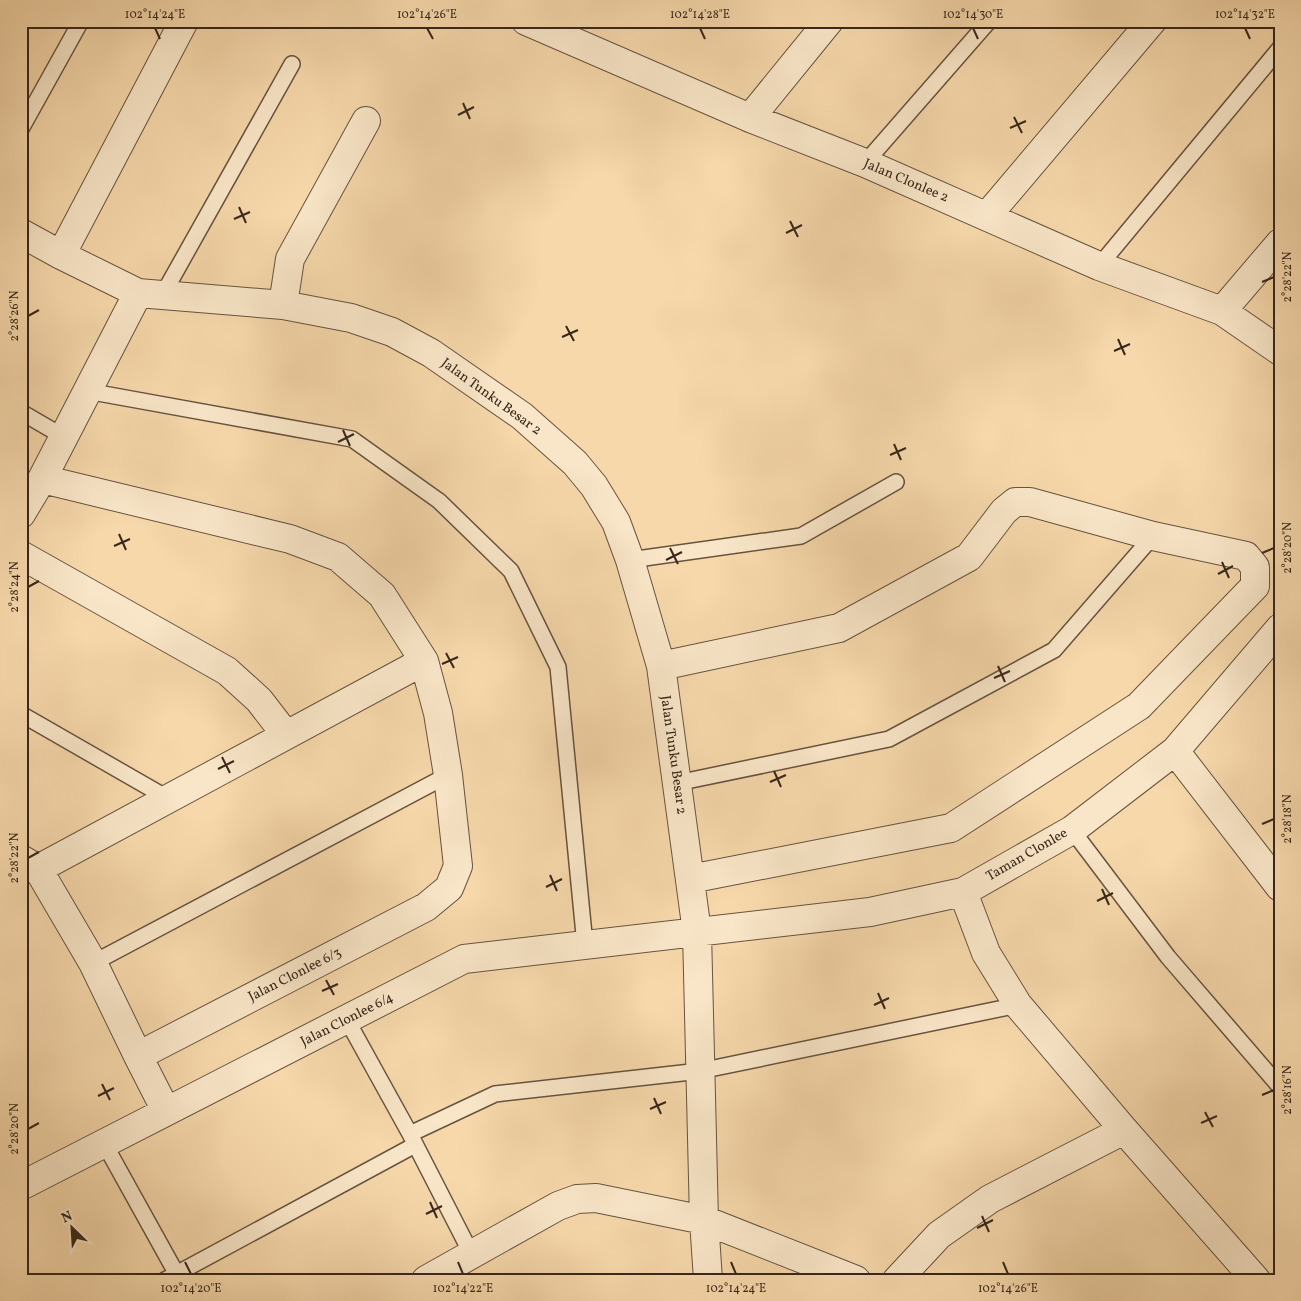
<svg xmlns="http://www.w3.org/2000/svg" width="1301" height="1301" font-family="Vollkorn,serif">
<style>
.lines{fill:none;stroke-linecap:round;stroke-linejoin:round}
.lane-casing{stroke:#67533f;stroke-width:18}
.street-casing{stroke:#67533f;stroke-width:30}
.lane{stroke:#f9e6c8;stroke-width:15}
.street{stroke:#f9e6c8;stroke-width:28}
.ticks{fill:none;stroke:#37271b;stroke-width:2}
.labels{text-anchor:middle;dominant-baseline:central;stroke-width:4;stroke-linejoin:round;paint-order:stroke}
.street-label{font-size:14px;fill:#37271b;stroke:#f9e6c8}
.neatline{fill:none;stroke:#37271b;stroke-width:2}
.ticks-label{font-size:12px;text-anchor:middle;fill:#37271b}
</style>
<rect width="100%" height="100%" fill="#f6d8ab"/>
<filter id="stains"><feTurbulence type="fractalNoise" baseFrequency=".004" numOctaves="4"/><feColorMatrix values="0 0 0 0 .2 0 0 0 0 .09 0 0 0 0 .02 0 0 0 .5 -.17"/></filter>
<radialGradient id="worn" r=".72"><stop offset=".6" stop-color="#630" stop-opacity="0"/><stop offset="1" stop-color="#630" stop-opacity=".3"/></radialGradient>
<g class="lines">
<g class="lane-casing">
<path id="lane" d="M21,129L81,21
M865,163L989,21
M1099,266L1280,48
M162,296L292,64
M87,391L352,439L439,501L511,571L558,667L585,945
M21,412L64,437
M630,560L801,536L896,482
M21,714L169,799
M677,783L889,739L1054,650L1153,536
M1072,830L1168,957L1280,1087
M93,963L448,775
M347,1020L410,1134L472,1255
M410,1134L495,1094L700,1071L1018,1005
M104,1143L180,1280
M165,1280L415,1145"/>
</g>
<g class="street-casing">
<path id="street" d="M526,21L750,118L865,163L1099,266L1222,311L1280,351
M750,118L829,21
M987,216L1152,21
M21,233L61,255L138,293L283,305L351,318L392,332L431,353L522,416L575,463L594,486L616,522L630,560L661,666L697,932L704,1220L708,1280
M61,255L184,21
M283,305L290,259L366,121
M1222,311L1280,243
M42,479L138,293
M21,514L42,479L290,539L338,557L382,595L424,661
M21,555L227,671L259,700L286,735
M661,666L839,628L969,557L1004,511L1015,502H1030L1153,536L1246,556L1255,567V586L1139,706L951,828L690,879
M1175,751L1280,887
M21,859L38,869L93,963L138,1056L166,1111
M38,869L424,661L438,713L448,775L458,866L449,888L426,907L138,1056
M1124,1130L1256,1280
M21,1186L464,959L870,912L963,892L1072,830L1175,751L1280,628
M426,1280L558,1206L577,1199L596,1198L704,1220L856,1280
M897,1280L939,1235L990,1199L1124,1130L1018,1005L986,953L963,892"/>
</g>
<use href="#lane" class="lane"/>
<use href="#street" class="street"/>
</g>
<path class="ticks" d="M155,28L160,39M427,28L433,39M700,28L705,39M973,28L978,39M1245,28L1250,39M463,103L470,119M458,115L474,107M1014,117L1022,133M1010,128L1026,121M239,207L246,223M234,219L250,212M790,221L798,237M786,233L802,225M1262,282L1274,277M28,316L39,310M566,326L574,341M562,337L578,330M1118,339L1125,355M1114,351L1130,344M343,430L350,446M338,442L354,434M894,444L901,460M890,455L906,448M119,534L126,550M114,546L130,539M670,548L678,564M1262,553L1274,548M666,560L682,552M1222,562L1229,578M1218,574L1233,566M28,587L39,581M446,653L454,668M442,664L458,657M998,666L1005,682M994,678L1010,671M222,757L230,773M218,769L234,761M774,771L781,787M770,782L786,775M1262,824L1274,819M28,858L39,852M550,875L557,891M546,887L562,879M1102,889L1109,905M1097,901L1113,893M326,980L334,995M322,991L338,984M878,993L885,1009M874,1005L889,998M102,1084L110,1100M1262,1095L1274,1090M98,1096L114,1088M654,1098L661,1114M650,1109L666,1102M1205,1112L1213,1127M1201,1123L1217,1116M28,1129L39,1123M430,1202L437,1218M426,1214L442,1206M982,1216L989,1232M977,1228L993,1220M185,1262L191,1274M458,1262L463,1274M731,1262L736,1274M1003,1262L1008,1274"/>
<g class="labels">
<g class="street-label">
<text transform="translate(906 181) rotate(23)">Jalan Clonlee 2</text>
<text transform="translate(491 397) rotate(36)">Jalan Tunku Besar 2</text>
<text transform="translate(673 755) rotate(82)">Jalan Tunku Besar 2</text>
<text transform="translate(1027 855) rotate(-30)">Taman Clonlee</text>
<text transform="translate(295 975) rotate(-27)">Jalan Clonlee 6/3</text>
<text transform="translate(347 1020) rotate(-27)">Jalan Clonlee 6/4</text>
</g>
</g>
<rect width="1301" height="1301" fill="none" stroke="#f6d8ab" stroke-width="55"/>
<g transform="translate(72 1228) rotate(335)" stroke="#f9e6c8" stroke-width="4" paint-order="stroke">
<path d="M0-4L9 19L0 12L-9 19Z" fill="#37271b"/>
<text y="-8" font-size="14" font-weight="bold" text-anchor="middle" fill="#37271b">N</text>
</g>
<rect x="28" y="28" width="1246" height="1246" class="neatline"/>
<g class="ticks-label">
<text x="155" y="18">102°14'24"E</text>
<text x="427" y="18">102°14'26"E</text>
<text x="700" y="18">102°14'28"E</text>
<text x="973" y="18">102°14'30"E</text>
<text x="1245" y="18">102°14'32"E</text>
<text transform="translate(1287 277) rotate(-90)" y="4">2°28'22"N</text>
<text transform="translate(14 316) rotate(-90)" y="4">2°28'26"N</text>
<text transform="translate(1287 548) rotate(-90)" y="4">2°28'20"N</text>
<text transform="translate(14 587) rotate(-90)" y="4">2°28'24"N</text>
<text transform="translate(1287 819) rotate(-90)" y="4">2°28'18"N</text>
<text transform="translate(14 858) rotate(-90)" y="4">2°28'22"N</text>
<text transform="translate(1287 1090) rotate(-90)" y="4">2°28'16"N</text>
<text transform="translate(14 1129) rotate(-90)" y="4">2°28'20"N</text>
<text x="191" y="1292">102°14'20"E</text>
<text x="463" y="1292">102°14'22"E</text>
<text x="736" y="1292">102°14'24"E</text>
<text x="1008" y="1292">102°14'26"E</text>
</g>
<rect width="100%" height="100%" filter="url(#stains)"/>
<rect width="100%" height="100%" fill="url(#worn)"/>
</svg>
